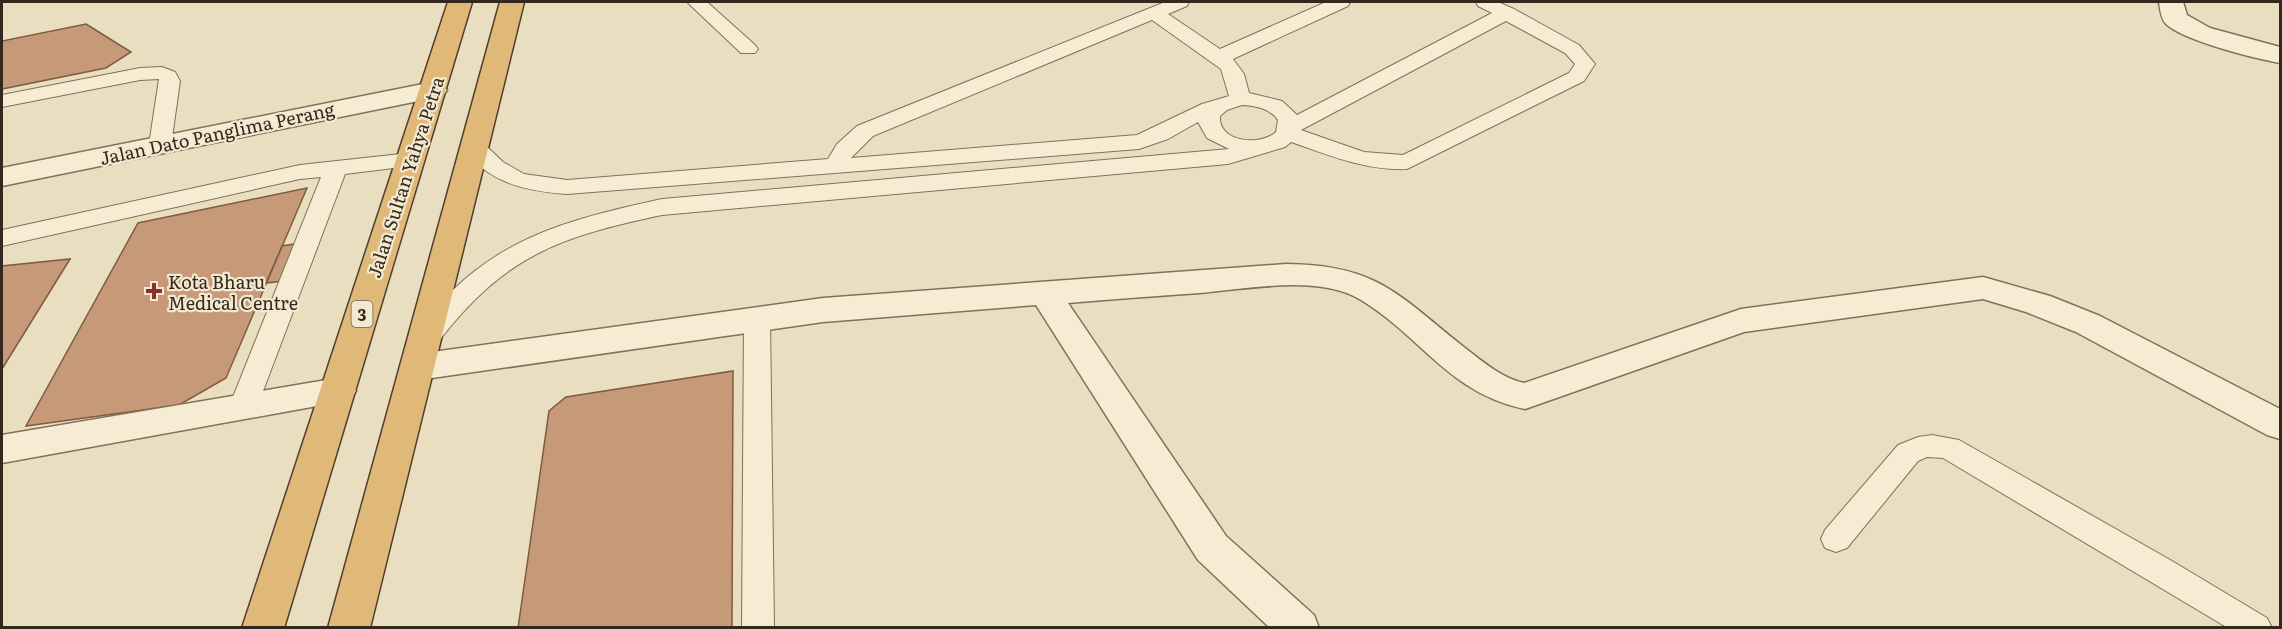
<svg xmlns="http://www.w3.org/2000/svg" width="2282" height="629" font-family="Literata,serif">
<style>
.building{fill:#c69a79;stroke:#805b41;stroke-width:1.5}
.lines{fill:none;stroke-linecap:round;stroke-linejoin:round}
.service-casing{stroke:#82705a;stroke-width:2}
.minor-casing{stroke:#82705a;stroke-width:3}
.trunk-casing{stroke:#503e2e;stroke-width:3}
.service{fill:#f6ecd3;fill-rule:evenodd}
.minor{fill:#f6ecd3;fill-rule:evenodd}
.trunk{fill:#e0b878;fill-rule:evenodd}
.poi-dot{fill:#8d2e2e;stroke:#f2e9d0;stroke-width:2}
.labels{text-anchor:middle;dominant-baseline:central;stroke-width:4.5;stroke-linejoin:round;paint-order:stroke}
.shield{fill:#f2e9d0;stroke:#6c6253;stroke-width:1.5}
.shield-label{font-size:16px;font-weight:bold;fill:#33281d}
.street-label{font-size:18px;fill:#33281d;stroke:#f2e9d0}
.poi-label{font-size:18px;fill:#33281d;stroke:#f2e9d0;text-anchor:start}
</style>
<rect width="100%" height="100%" fill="#eadec1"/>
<path class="building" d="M86,24L131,52L106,68L2,89V41Z
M307,188L226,378L179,405L26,426L138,223Z
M307,242L292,280L266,283L282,246Z
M70,259L2,369V266Z
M733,371L732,628H518L549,411L566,397Z"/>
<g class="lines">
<g class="service-casing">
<path id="service" d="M687,2H707L755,45L758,49L755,53H741Z
M1165,2H1189L1187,6L1168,14L1220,49L1326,2H1350L1348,6L1233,59L1244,74L1249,93L1282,101L1297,115L1492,13L1478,6L1476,2H1498L1514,9L1579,45L1595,64L1584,81L1407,169C1366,171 1329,155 1291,142L1285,147L1228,164L662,215C559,237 505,255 438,342L429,344L420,342L416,335C426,318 440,303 454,289C513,232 585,216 662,199L1229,149L1207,138L1198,122L1168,139L1139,149L567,194C526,191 487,183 463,147L466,142L474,140L482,142L503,162L524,174L567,180L828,159L837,144L857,126ZM1152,20L1221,69L1229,96L1202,104L1137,135L851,158L873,136ZM1506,21L1565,53L1575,64L1569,73L1403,155L1364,152L1301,130ZM1242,105C1256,106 1269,108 1278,120L1276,132C1261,146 1218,143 1220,116L1227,110Z
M162,67L175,72L180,81L171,145L168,150L160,152L152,150L149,145L159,79L140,80L2,107V95L140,68Z
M410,153L418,155L421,160L418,165L345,174L257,407L253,414L243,417L233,414L229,407L321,177L300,179L2,246V230L300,165Z
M757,310L766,313L770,319L774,628H742L744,319L748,313Z
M1932,435L1959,440L2172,561L2267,618L2272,628H2228L1943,458L1927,457L1918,461L1847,548L1836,552L1825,548L1821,539L1825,530L1898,445L1918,437Z"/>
</g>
<g class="minor-casing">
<path id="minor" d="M2159,2H2183L2187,15L2210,28L2280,47V63C2254,58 2184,41 2166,24C2161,19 2160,9 2159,2Z
M433,82L443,84L447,90L443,96L2,186V168Z
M1286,264C1378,265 1398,295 1465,348C1483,362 1502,378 1524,383L1741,309L1983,277L2050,296L2100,316L2280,409V439L2267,435L2076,332L2026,312L1983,299L1744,332L1525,409C1449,393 1422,337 1361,300C1319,274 1247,289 1200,293C1156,296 1112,299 1068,303L1226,536L1314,615L1319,628H1270L1198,560L1036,305L823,322L418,380L406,376L401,367L406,358L418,354L823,298Z
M338,378L350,382L356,391L350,400L2,463V435Z"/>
</g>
<g class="trunk-casing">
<path id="trunk" d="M448,2H472L284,628H242Z
M500,2H524L370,628H328Z"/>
</g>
<use href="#service" class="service"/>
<use href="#minor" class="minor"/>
<use href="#trunk" class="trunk"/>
</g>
<path class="poi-dot" d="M151 282h6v6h6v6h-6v6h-6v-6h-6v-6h6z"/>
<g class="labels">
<rect class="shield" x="351.5" y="301" width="21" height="26" rx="4.5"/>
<g class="shield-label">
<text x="362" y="314">3</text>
</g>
<g class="street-label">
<text transform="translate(217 133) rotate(-12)">Jalan Dato Panglima Perang</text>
<text transform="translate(405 177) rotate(-72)">Jalan Sultan Yahya Petra</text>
</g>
<g class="poi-label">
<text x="168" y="281">Kota Bharu<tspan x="168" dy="21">Medical Centre</tspan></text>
</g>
</g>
<rect width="2282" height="629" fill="none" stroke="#33281d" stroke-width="6"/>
</svg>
